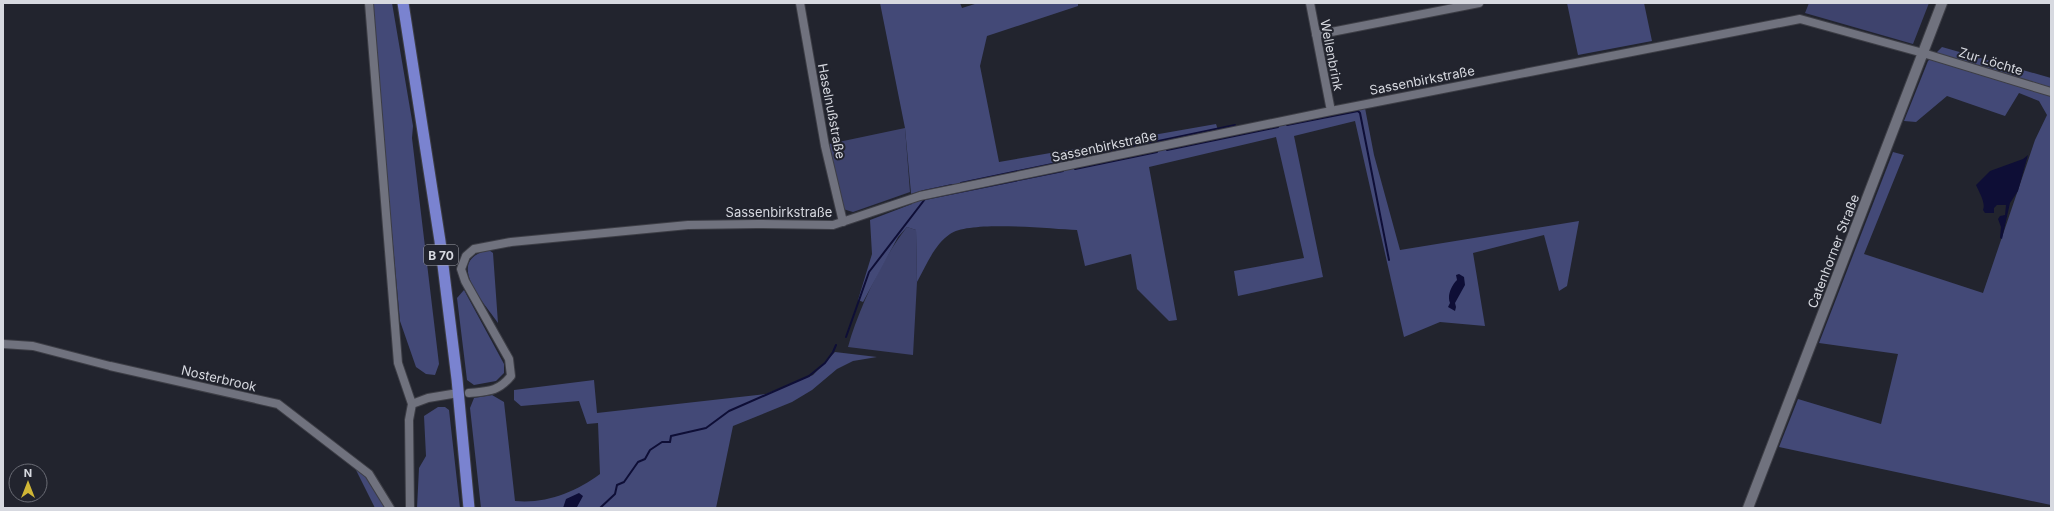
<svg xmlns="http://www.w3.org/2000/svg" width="2054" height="511" font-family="Inter,sans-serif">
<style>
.green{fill:#3e436d}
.forest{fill:#434977}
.water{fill:#0e0e36}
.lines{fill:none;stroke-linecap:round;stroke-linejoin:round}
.stream{stroke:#0e0e36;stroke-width:2}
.minor-casing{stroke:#3d3e46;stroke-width:10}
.tertiary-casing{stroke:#3d3e46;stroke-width:12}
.trunk-casing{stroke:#3d3e46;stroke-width:13}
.minor{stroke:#70727e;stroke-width:8}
.tertiary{stroke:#70727e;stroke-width:10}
.trunk{stroke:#7a83d0;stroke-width:11}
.labels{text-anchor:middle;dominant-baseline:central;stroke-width:4;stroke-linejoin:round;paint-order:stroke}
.shield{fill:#22242e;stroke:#a1a3ab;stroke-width:1}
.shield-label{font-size:12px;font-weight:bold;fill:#d7d9e0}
.street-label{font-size:13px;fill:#d7d9e0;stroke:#22242e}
</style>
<rect width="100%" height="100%" fill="#22242e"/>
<path class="green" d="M1809,3H1929L1913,44L1805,13Z
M905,128L910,192L853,212L843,209L829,144Z
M907,227L916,230L917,282L913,355L848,347C858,310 883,257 907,227Z"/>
<path class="forest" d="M371,3H392L413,126L412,138L439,364L435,375L426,374L416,367L400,321Z
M880,3H960L962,8L978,3H1078V6L987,36L980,66L999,162L1216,124L1221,139L1332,114L1365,108L1374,155L1400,250L1579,221L1567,286L1559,291L1544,235L1473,253L1485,326L1440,322L1404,337L1355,121L1294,136L1323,277L1238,296L1234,271L1304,258L1276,137L1149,167L1177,320L1169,321L1137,289L1131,254L1085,266L1077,230C1049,229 970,220 950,234C934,245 926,266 917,282L916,230L907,227L898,237L863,302L858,300L872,254L870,220L912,204L905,128Z
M1567,3H1644L1652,41L1578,55Z
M1942,47L2051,78V505L1779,447L1798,399L1881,424L1898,354L1819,343L1893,152L1904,155L1864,254L1983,293L2035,140L2047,115L2039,101L2019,93L2005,116L1947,96L1916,122L1904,121L1928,61Z
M489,250L493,253L498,323C484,302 443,260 489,250Z
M464,290L504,364V373L496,381L474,385L467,380L457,298Z
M835,352L877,357L853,361L837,369L812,390L792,402L733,426L716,508H481L470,408L474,398L492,395L504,402L515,501C546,504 576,492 600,474L598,423L587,424L579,401L521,406L514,400V390L594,380L597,413L766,394L813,375Z
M438,407H445L449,410L460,508H417L419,468L426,456L424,416Z
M355,468L365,474L387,508H375Z"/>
<path class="water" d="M2028,155L2018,191L2010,203L2002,239L2000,238L2001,227L1998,219L2000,216L2005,215L2006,205H1997L1994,208V213H1985L1983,210C1986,203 1979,192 1976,185L1990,171L2023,159Z
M1459,274L1464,277L1465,285L1455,303L1456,307L1455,311L1448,307L1450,303C1447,296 1451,286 1457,280L1456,275Z
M579,493L583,496L577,507L563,508L566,499Z"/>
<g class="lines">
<path class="stream" d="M1287,125L1358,111L1360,113L1389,260
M1167,150L1278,127
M1077,158L1235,125
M1075,169L1157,152
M961,183L1057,163
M889,202L924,191L952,185
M846,337L869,272L925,199L1063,171
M600,508L615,494L617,485L624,482L638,462L645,459L650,450L662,442H670L671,436L706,428L729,411L809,376L825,363L833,352L836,345"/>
<g class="minor-casing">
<path id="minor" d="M369,3L398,363L412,404L409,420L410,508
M800,3L825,146L843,222
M1310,3L1331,111
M1316,35L1479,3
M3,344L33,346L110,366L278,404L369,474L390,508
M469,393C488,391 498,392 511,376L509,359L465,281L461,269L466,256L474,249L511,242L688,225L757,224L833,225L920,196L1331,111L1800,19L1923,53L2051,92
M412,404L428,398L452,394"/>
</g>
<g class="tertiary-casing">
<path id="tertiary" d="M1748,508L1942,3"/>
</g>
<g class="trunk-casing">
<path id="trunk" d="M403,3L440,241L457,379L469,508"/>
</g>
<use href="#minor" class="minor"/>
<use href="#tertiary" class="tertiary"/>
<use href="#trunk" class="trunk"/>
</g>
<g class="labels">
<rect class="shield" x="424" y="245" width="34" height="20" rx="3"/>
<g class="shield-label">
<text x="441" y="255">B 70</text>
</g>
<g class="street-label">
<text transform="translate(1332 55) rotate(79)">Wellenbrink</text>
<text transform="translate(1991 61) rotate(17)">Zur Löchte</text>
<text transform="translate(1422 80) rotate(-11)">Sassenbirkstraße</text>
<text transform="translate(832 111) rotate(79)">Haselnußstraße</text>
<text transform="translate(1104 146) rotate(-12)">Sassenbirkstraße</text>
<text x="779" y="212">Sassenbirkstraße</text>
<text transform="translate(1833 251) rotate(-69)">Catenhorner Straße</text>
<text transform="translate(219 378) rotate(13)">Nosterbrook</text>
</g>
</g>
<rect width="2054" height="511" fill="none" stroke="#d7d9e0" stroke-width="8"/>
<g transform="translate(28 483)"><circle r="19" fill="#22242e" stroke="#6a6c75"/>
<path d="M0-3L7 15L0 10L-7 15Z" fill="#d1b736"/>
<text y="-6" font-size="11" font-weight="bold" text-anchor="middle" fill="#d7d9e0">N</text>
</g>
</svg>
